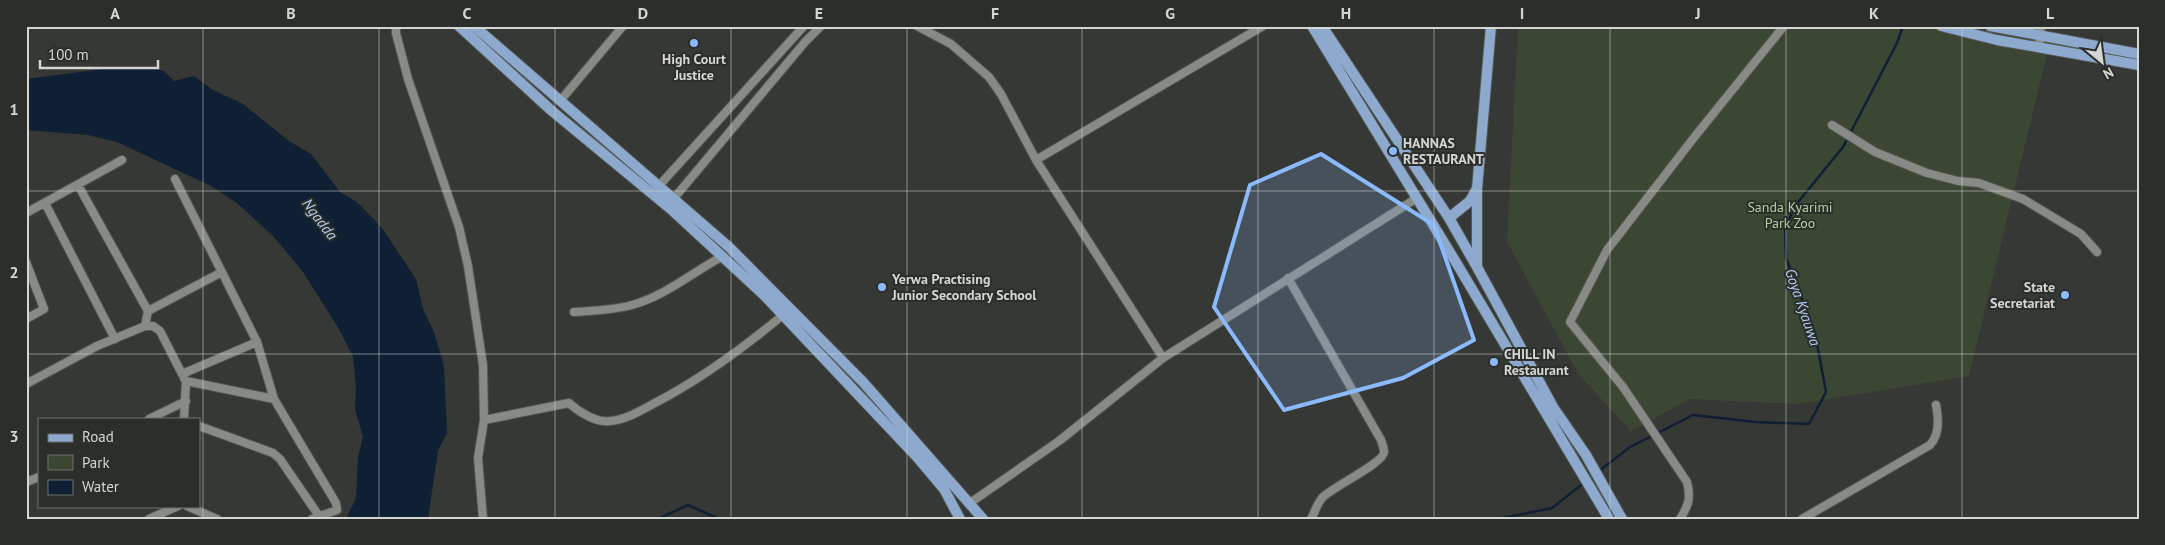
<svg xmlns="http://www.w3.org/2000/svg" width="2165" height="545" font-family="'PT Sans',sans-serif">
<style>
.green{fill:#3b4733}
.water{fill:#0f1f34}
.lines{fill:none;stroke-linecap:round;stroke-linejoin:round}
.stream{stroke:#0f1f34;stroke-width:2.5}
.minor-casing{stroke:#545652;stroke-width:10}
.major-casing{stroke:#545652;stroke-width:12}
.minor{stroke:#878a85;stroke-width:8}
.major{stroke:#8daace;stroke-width:10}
.marked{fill:#8abafc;fill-opacity:0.2;stroke:#8abafc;stroke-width:4;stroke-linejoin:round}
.grid{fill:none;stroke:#d4d6d3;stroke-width:1;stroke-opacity:0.55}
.poi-dot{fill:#8abafc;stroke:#2b2e2a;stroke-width:2}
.labels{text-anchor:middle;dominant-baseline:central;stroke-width:4;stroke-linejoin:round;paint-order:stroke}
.poi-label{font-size:14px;font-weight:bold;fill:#d4d6d3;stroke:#2b2e2a;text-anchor:start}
.park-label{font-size:14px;fill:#b3d19e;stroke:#2b2e2a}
.water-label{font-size:15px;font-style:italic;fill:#b4cff5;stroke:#2b2e2a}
.neatline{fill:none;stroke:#d4d6d3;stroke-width:2}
.grid-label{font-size:16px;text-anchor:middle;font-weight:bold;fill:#d4d6d3}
</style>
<rect width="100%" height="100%" fill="#353834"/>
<path class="green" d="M1518,26H1927L2047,54L1969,376L1799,404L1690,399L1628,433L1629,429L1579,375L1507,242Z"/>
<path class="water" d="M119,67L150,68L164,71L174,81L194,76L213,90L243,104L289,141L311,154L340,192L357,202L382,228L416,279L423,309L434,332L444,366L447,433L438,451L428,519H346L356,498L358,457L363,437L355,409L356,387L353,357L339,329L303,272L274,237L237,203L209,185L117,142L88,135L26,130V79Z"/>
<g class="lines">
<path class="stream" d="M1599,471L1630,447L1693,415L1755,422L1809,424L1826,392L1815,333L1786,258L1785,231L1794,207L1843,147L1897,43L1903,26
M658,519L688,505L719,519
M1498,519L1552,508L1585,482"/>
<g class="minor-casing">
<path id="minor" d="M396,26V33L408,79L459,227L468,266L483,365L484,420L478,458L483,519
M917,26L951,44L989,77L1001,94L1036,160L1163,358
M2039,47L2041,26
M560,101L623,26
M1832,125L1875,152L1927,173L1958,181L1979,183L2023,199L2081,234L2097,252
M1036,160L1263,26
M175,179L257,342L274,399L336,503L337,510L312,519
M78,185L148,311
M656,189L804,26
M45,203L115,339
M670,203L805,42L821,26
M26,213L122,160
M26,262L44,309L26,319
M1288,278L1381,440C1382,443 1384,448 1384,452C1384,463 1332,487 1322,498C1317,504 1315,512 1311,519
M574,312C593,311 614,310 632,305C665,296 693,272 723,256
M145,326L148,311L222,272
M186,381L274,399
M26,384L97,346L145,326H153L160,331L182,374L257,342
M149,419L186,401
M184,419L186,381L184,378
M484,420L569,403C579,412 596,423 610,421C625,420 640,411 653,404C700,380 742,349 783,315
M199,426L273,453L280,459L319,516
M26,482L39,477
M970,503L1059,441L1163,358L1417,198
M187,506L217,519
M149,519L178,506
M1680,519C1689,505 1691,497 1687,482L1623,387L1570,322L1607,250L1696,135L1784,26
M1802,519L1930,445C1940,434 1939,419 1936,405"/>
</g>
<g class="major-casing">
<path id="major" d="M459,26L552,111L673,211L764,295L917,457L944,489L960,519
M474,26L729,247L863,382L983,519
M1312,26L1457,264L1609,519
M1322,26L1449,218L1477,267L1553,407L1586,455L1622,519
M1941,26L1997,40L2139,65
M1990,26L2139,54
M1449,218L1470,201L1476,190
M1477,265V189L1491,26"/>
</g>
<use href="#minor" class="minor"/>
<use href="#major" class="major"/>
</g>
<path class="marked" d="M1321,154L1434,225L1474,340L1403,378L1284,410L1214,307L1250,185Z"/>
<path class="grid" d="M203,26V519M379,26V519M555,26V519M731,26V519M907,26V519M1082,26V519M1258,26V519M1434,26V519M1610,26V519M1786,26V519M1962,26V519M26,191H2139M26,354H2139"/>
<g class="poi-dot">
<circle cx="694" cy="43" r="5"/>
<circle cx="1393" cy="151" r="5"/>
<circle cx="882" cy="287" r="5"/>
<circle cx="2065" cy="295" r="5"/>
<circle cx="1494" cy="362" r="5"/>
</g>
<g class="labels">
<g class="poi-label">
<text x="694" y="59" text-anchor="middle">High Court<tspan x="694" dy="16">Justice</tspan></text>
<text x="1403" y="143">HANNAS<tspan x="1403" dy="16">RESTAURANT</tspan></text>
<text x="892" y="279">Yerwa Practising<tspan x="892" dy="16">Junior Secondary School</tspan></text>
<text x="2055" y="287" text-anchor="end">State<tspan x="2055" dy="16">Secretariat</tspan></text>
<text x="1504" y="354">CHILL IN<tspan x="1504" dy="16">Restaurant</tspan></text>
</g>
<g class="park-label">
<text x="1790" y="207">Sanda Kyarimi<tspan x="1790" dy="16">Park Zoo</tspan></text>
</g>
<g class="water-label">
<text transform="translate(320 219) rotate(53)">Ngadda</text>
<text transform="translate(1803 307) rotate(71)">Goya Kyauwa</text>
</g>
</g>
<rect width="2165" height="545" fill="none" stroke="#2b2e2a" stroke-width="55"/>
<rect x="38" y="418" width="162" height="90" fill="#2b2e2a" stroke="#6f716e"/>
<rect x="48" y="434" width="25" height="8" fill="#8daace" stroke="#6f716e"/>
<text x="82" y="442" font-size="15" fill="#d4d6d3">Road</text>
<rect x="48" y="455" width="25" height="15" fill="#3b4733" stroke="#6f716e"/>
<text x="82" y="468" font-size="15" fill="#d4d6d3">Park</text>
<rect x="48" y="480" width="25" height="15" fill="#0f1f34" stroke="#6f716e"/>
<text x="82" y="492" font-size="15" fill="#d4d6d3">Water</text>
<g transform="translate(2102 62) rotate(151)" stroke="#2b2e2a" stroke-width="4" paint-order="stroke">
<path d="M0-4L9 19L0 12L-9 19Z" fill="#d4d6d3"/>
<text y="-8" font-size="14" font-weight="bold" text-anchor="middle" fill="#d4d6d3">N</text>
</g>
<path d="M40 60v8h118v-8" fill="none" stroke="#d4d6d3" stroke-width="2.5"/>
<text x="48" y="60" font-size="15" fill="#d4d6d3" stroke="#2b2e2a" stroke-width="4" paint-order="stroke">100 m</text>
<rect x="28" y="28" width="2110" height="490" class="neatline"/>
<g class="grid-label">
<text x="115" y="19">A</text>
<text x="291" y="19">B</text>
<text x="467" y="19">C</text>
<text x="643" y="19">D</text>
<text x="819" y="19">E</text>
<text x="995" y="19">F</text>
<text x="1170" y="19">G</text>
<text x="1346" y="19">H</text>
<text x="1522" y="19">I</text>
<text x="1698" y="19">J</text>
<text x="1874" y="19">K</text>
<text x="2050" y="19">L</text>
<text x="14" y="115">1</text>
<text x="14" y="278">2</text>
<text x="14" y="442">3</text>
</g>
</svg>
